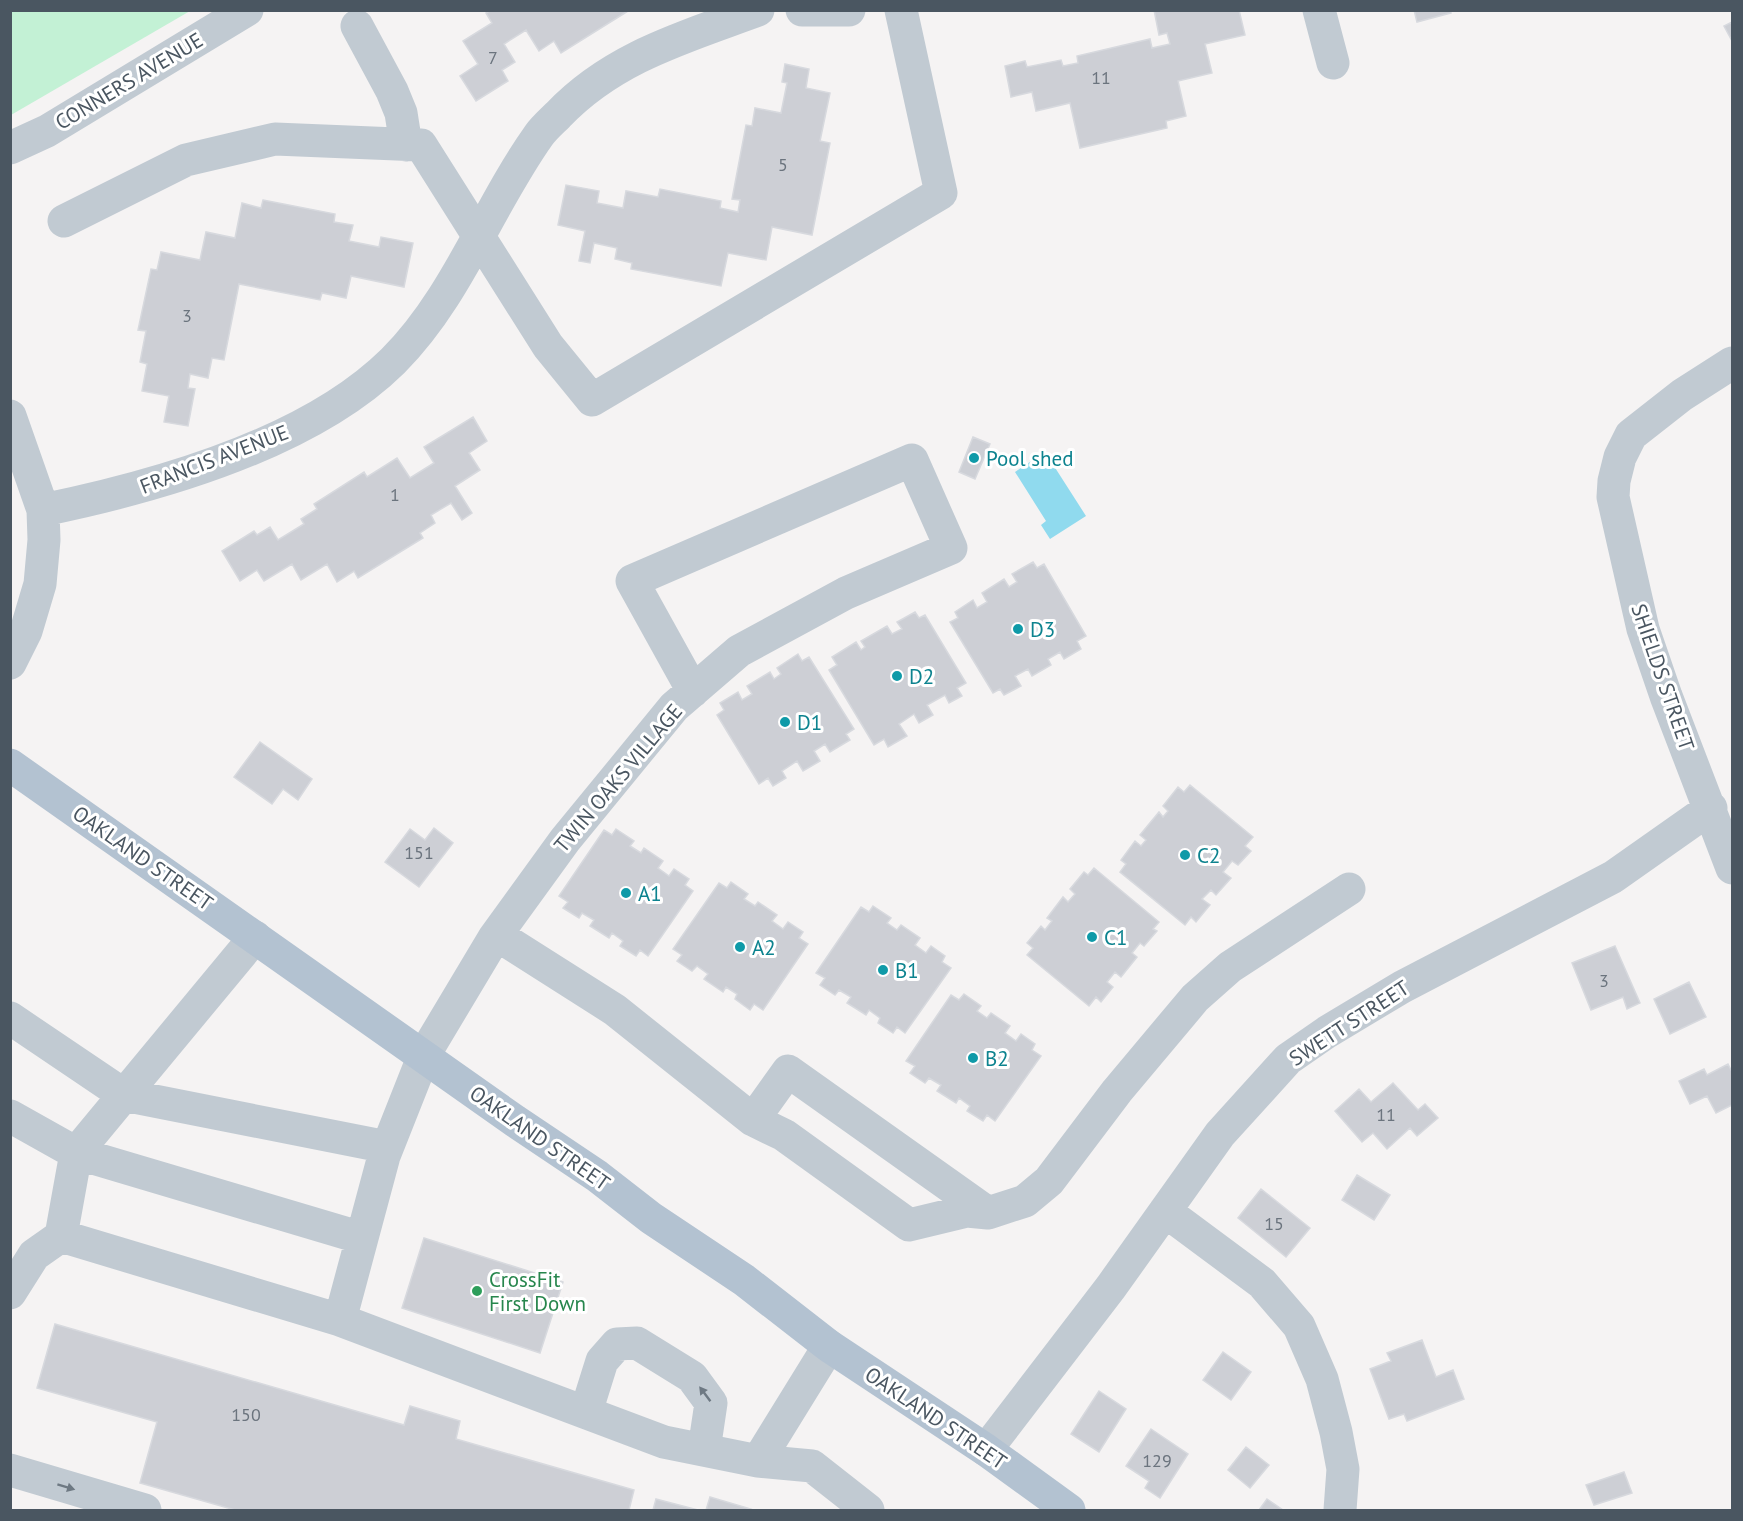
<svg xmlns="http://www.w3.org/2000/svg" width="1743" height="1521" font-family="'PT Sans',sans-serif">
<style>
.green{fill:#c3f1d5}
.water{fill:#90daee}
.building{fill:#cdcfd5;stroke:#d7d9de;stroke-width:1.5}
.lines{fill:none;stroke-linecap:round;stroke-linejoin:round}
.minor{stroke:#c1cad2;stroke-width:33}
.major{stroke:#b3c2d1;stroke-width:33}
.oneway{fill:#6e7983}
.culture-dot{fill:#0f9aa8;stroke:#fff;stroke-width:2}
.leisure-dot{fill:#2e9e5b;stroke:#fff;stroke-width:2}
.labels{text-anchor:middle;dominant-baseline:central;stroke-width:6;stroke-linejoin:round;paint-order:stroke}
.number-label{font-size:18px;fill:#6b747e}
.street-label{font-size:21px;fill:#4a5661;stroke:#fff}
.culture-label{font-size:21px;fill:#0d838f;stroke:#fff;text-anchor:start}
.leisure-label{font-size:21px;fill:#27864d;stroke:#fff;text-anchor:start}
</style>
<rect width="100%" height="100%" fill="#f5f3f3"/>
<path class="green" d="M11,10H190V11L11,115Z"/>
<path class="water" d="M1045,452L1086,516L1050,539L1041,525L1046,521L1015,472Z"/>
<path class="building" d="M491,10H627L628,11L561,53L554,41L539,51L526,30L504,44L515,62L502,70L508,81L476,101L460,76L478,64L463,41L492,23L486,13Z
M1154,10H1239L1245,35L1205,44L1212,73L1178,81L1186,116L1166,121L1167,128L1080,148L1070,103L1036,111L1032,92L1011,97L1005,66L1025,61L1027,67L1061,60L1063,66L1078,63L1077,56L1150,39L1152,48L1170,44L1167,33L1159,35Z
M1414,10H1450L1451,13L1417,22Z
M1732,22V41L1724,26Z
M785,64L809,69L806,88L830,93L820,141L830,143L812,235L772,227L766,260L728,253L721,286L631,269L632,263L615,259L617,248L594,243L590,263L579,261L585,231L558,225L566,185L599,191L597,203L623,208L626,191L658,197L660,189L721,201L720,208L738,212L740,200L732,199L746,125L752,126L755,108L781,113L787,83L782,82Z
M263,200L335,214L334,222L353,225L349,241L379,247L381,237L413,243L404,287L351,276L346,298L322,293L320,300L239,284L224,360L212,358L208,378L190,374L188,388L195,389L188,426L164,422L169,396L142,391L147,364L140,362L146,331L138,330L151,269L157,270L161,252L200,260L206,232L235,238L242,203L261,208Z
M473,417L487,441L469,453L480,470L455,486L472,513L462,520L451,503L431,515L435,523L420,533L423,538L358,578L354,571L337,582L327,564L301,580L292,564L264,581L257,570L240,581L222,551L254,531L257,535L270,527L278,540L304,524L301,519L317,509L314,504L364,472L367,477L397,458L410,478L434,463L424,447Z
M973,437L990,444L975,479L959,472Z
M1033,562L1037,568L1044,564L1086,636L1077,641L1081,649L1064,659L1060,652L1048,659L1051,665L1032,676L1028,669L1015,676L1021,686L1004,695L1000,689L993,693L950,622L958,618L955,612L973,600L977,608L987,602L982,593L1004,579L1009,587L1017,582L1012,574Z
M915,612L919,618L925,615L966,683L957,688L962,696L949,703L945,695L927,705L933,715L919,723L914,714L899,724L907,736L888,747L884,739L874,745L829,670L837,665L832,657L856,642L861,650L865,647L861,641L887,626L892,634L902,629L897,622Z
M798,654L802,661L809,657L854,729L846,734L850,740L830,752L825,744L814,751L820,761L803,771L797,761L782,771L786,778L773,786L768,778L759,784L717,715L724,710L720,703L738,692L742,700L752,694L747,686L770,672L774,679L781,674L777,668Z
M260,742L312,779L298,800L283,789L272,804L234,777Z
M1190,785L1253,837L1245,846L1251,851L1238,865L1232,861L1223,872L1231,878L1216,895L1211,890L1202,899L1210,905L1196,922L1191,917L1185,925L1120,872L1126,864L1121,860L1135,841L1141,846L1146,840L1140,835L1159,812L1163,817L1168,811L1163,806L1178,787L1184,792Z
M434,828L453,843L419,887L385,862L410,829L425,840Z
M616,829L634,841L630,846L641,853L644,848L663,861L658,868L669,876L674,869L689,879L685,885L693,891L648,956L640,950L636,956L620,946L623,941L612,933L609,938L590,926L594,920L582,913L579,918L563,908L568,902L559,896L604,830L612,835Z
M1094,868L1159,922L1153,929L1157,931L1144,946L1140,943L1132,953L1137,957L1121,977L1115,972L1107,982L1113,987L1101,1002L1096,997L1089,1006L1027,955L1033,948L1027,943L1041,926L1045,930L1052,921L1047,918L1063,897L1068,902L1075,894L1070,889L1084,872L1088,875Z
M731,882L748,894L744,899L755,906L758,902L777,915L772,921L783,929L788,922L803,932L799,938L808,944L763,1010L754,1004L750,1010L735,999L737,994L726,987L723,992L704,979L708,974L697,966L692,971L677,961L682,955L673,949L719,883L727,888Z
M873,906L891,918L887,923L897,930L901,925L920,938L915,945L926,953L931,946L945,956L942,962L951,968L905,1033L897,1027L893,1033L878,1023L880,1018L869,1010L866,1015L847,1003L851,997L839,990L835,995L820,985L825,978L816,973L861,907L869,912Z
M1615,946L1640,1003L1627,1009L1623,997L1591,1010L1572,963Z
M1689,982L1706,1017L1670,1034L1654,999Z
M964,994L981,1006L977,1011L987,1018L991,1013L1010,1026L1005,1033L1016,1041L1021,1034L1035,1044L1032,1050L1041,1056L995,1121L987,1115L983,1121L967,1111L970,1106L959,1098L956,1103L937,1091L941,1085L929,1078L925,1083L910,1073L915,1066L906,1061L951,995L959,1000Z
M1728,1064L1731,1070L1732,1069V1105L1716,1113L1707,1096L1690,1104L1679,1081L1704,1069L1707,1075Z
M1393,1083L1418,1110L1425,1104L1438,1118L1417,1136L1410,1128L1387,1149L1373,1133L1362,1142L1335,1111L1359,1089L1371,1102Z
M1357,1175L1390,1195L1374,1220L1342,1200Z
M1261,1189L1310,1228L1286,1257L1238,1218Z
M424,1238L563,1282L540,1353L402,1308Z
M55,1324L404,1425L410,1406L460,1421L456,1439L634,1490L629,1510H632H235L140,1483L157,1422L37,1388Z
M1422,1340L1436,1377L1453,1370L1464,1399L1407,1421L1404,1414L1389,1419L1370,1369L1391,1361L1387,1353Z
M1223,1352L1251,1372L1231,1400L1203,1380Z
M1099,1391L1126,1409L1099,1452L1071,1434Z
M1151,1429L1188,1454L1160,1498L1145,1488L1149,1481L1126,1466Z
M1246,1447L1269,1465L1250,1488L1228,1470Z
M1624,1472L1632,1493L1594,1505L1586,1485Z
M710,1497L751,1509L750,1510H706Z
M656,1499L698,1510H653Z
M1267,1499L1283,1510H1259Z"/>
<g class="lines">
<path class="minor" d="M802,10H849
M1319,10L1333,63
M357,26L392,91L401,113L406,145
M10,148L47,131L247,10
M64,221L186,160L275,139L421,145L548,346L592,400L941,193L901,10
M1732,363L1682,395L1631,435L1620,457L1614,481L1613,497L1643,629L1666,696L1732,868
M10,416L43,510L44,540L40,584L26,631L10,663
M43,510C155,487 309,444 393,361C457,297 487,208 539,135C544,128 551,122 558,115C613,57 685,37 758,10
M497,935L615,1010L753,1120L784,1135L909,1225L967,1211L988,1213L1025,1201L1049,1181L1117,1091L1195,998L1230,967L1349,889
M255,937L76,1153L362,1238
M10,1018L124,1095L387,1147
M10,1116L76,1153L61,1236L340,1320L664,1442L758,1461L829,1346
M753,1120L788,1071L988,1213
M1165,1211L1262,1283L1299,1326L1322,1379L1336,1432L1343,1469L1340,1510
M10,1293L34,1255L61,1236
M340,1320L384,1156L424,1055L494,938L565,840L674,707L739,651L846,593L951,548L912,460L632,581L693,691
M586,1412L602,1361L617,1344L637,1343L692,1377L711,1403L704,1450
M986,1450L1111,1287L1220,1134L1288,1059L1327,1032L1402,987L1613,877L1711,808
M758,1461L812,1466L868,1510
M10,1470L145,1510"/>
<path class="major" d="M10,765L515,1121L597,1176L651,1218L744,1280L829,1346L986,1450L1069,1510"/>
</g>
<defs><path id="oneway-solid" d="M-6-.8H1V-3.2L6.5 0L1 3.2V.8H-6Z" transform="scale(1.5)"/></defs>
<g class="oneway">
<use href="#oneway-solid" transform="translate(705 1394) rotate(-127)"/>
<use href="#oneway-solid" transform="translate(66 1487) rotate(17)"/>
</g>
<g class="culture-dot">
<circle cx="974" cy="458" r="6"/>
<circle cx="1018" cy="629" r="6"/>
<circle cx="897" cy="676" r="6"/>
<circle cx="785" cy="722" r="6"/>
<circle cx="1185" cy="855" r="6"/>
<circle cx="626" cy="893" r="6"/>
<circle cx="1092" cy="937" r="6"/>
<circle cx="740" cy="947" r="6"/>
<circle cx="883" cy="970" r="6"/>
<circle cx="973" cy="1058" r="6"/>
</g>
<circle class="leisure-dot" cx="477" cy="1291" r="6"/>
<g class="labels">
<g class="number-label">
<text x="493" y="57">7</text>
<text x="1101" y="77">11</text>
<text x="783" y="164">5</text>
<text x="187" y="315">3</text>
<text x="395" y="494">1</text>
<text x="419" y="852">151</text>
<text x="1604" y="980">3</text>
<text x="1386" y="1114">11</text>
<text x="1274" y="1223">15</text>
<text x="246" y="1414">150</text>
<text x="1157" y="1460">129</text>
</g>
<g class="street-label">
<text transform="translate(129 81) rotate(-31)">CONNERS AVENUE</text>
<text transform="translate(214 459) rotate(-21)">FRANCIS AVENUE</text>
<text transform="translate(1663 677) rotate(71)">SHIELDS STREET</text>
<text transform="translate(618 778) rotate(-50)">TWIN OAKS VILLAGE</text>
<text transform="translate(143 858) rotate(35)">OAKLAND STREET</text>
<text transform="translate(1349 1023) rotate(-33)">SWETT STREET</text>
<text transform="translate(540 1138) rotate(35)">OAKLAND STREET</text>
<text transform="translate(936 1418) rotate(34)">OAKLAND STREET</text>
</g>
<g class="culture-label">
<text x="986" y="458">Pool shed</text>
<text x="1030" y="629">D3</text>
<text x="909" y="676">D2</text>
<text x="797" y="722">D1</text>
<text x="1197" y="855">C2</text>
<text x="638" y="893">A1</text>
<text x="1104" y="937">C1</text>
<text x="752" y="947">A2</text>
<text x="895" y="970">B1</text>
<text x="985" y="1058">B2</text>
</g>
<g class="leisure-label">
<text x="489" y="1279">CrossFit<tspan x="489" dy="24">First Down</tspan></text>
</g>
</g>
<rect width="1743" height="1521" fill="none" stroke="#4a5661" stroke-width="24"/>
</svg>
